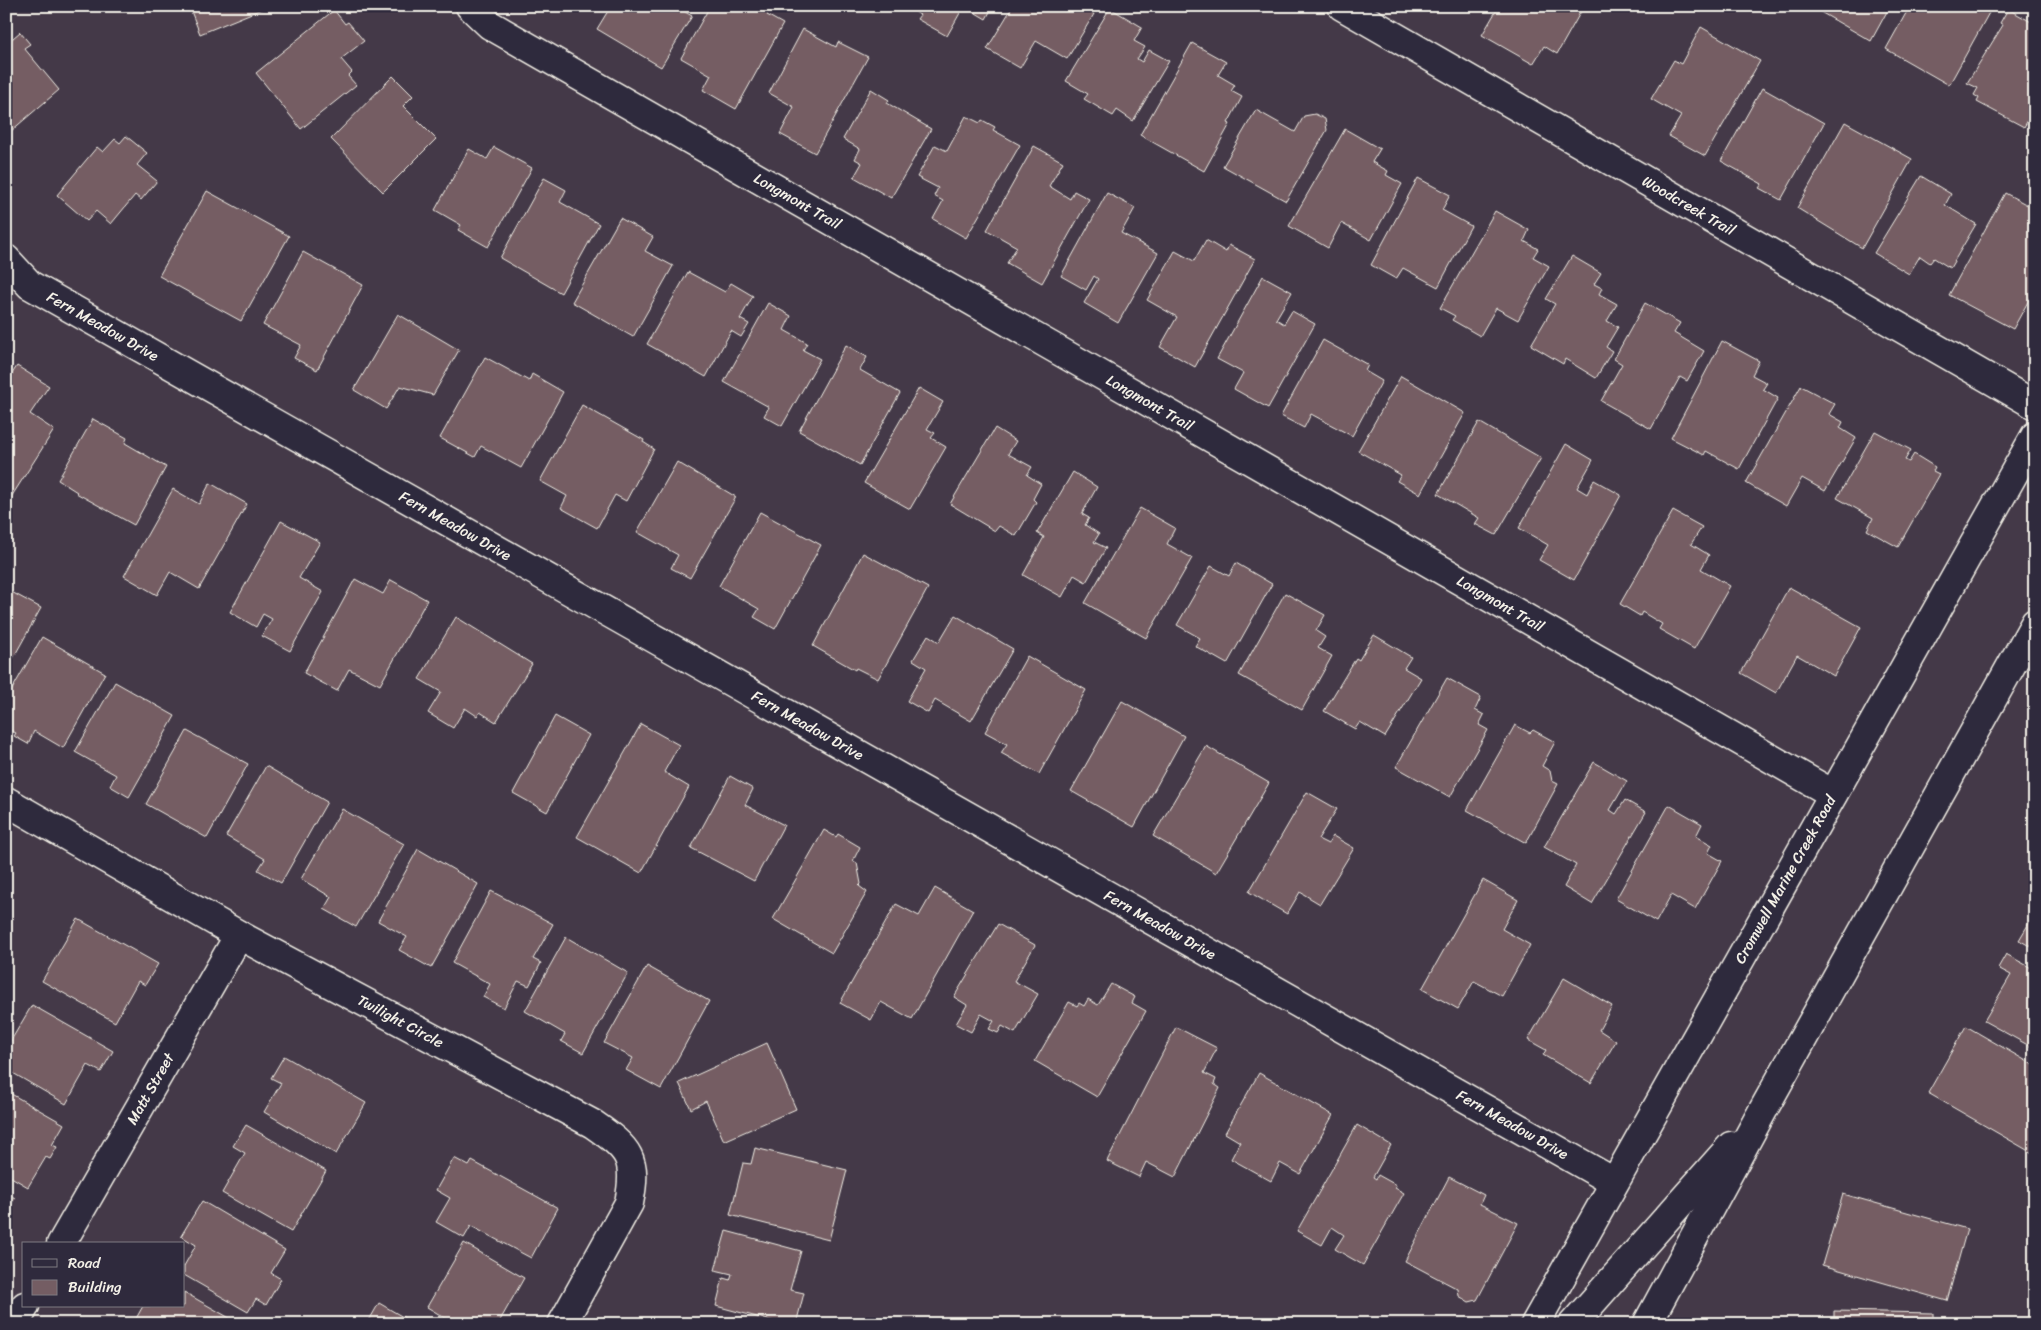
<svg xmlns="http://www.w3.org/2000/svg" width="2041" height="1330" font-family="Sriracha,sans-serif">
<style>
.building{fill:#745d63;stroke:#f4f1e8}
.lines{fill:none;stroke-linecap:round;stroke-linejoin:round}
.minor-casing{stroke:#f4f1e8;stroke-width:31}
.secondary-casing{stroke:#f4f1e8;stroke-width:31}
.minor{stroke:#2f2a3d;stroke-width:28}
.secondary{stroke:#2f2a3d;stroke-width:28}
.labels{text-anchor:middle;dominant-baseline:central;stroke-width:5;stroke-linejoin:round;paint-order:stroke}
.street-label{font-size:15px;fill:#f4f1e8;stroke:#2f2a3d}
</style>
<rect width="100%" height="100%" fill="#443948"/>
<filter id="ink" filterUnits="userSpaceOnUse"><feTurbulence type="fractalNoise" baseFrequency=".02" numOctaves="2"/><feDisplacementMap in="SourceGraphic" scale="10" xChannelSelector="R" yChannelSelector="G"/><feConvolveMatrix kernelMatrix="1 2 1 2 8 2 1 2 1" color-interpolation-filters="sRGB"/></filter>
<g filter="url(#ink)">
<path class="building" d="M189,6H269L200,34Z
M611,6H675L692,16L661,67L597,29Z
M710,6H772L767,15L783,24L736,109L703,90L711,75L681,58Z
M906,6H993L986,19L964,6L947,36L917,19L920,15Z
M1013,6H1082L1094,14L1067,59L1036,41L1020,68L987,49Z
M1499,6H1584L1557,54L1544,46L1533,64L1482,35Z
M1810,6H1890L1871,41Z
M1910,6H1982L1990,11L1949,85L1886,49Z
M1110,8L1142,27L1134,41L1145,47L1137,59L1142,62L1149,50L1169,61L1133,121L1117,110L1113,116L1084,99L1088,94L1066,81Z
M2008,9L2035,24V108L2024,127L1977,102L1979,98L1974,95L1978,88L1967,83L2003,25L2000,23Z
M334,10L345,24L348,22L364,41L341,59L352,72L348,76L356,85L301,129L256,73Z
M1701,27L1760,61L1705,156L1669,136L1681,116L1651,99L1674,60L1681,64Z
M803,29L836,47L838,42L868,57L815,153L780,134L794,107L769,93Z
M20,32L30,44L24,48L59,90L11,131L6,125V44Z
M1192,43L1226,62L1218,75L1235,85L1231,91L1242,97L1228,123L1230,124L1204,171L1140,135Z
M393,76L413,96L403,106L436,139L383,192L331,139Z
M1762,88L1824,123L1781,200L1759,188L1762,184L1721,161Z
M871,89L889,100L887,103L931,129L891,198L854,177L862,163L855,159L860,149L843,139Z
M1256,110L1295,132L1304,116L1315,114L1325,119L1327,130L1286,201L1223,166Z
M966,116L980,123L982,120L995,127L993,130L1020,145L966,238L933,219L943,201L934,196L938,188L917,177L935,145L947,151Z
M1845,122L1912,159L1862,248L1797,208Z
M1345,129L1380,149L1372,162L1388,171L1386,175L1402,184L1371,240L1341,223L1328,248L1289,226Z
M126,136L147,153L137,165L157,181L141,200L135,195L111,224L96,211L87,221L57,195L97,147L103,152L115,139L120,143Z
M1034,146L1063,162L1049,186L1070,199L1074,191L1089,199L1042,283L1007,263L1017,247L987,230Z
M494,147L532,168L488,247L458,230L461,225L435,210L469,149L487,159Z
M1921,176L1951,194L1945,205L1976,224L1950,268L1934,258L1930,263L1920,256L1909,274L1874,253Z
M544,178L566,190L560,202L599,224L561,293L500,258Z
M1418,178L1450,195L1442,210L1471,226L1438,287L1403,268L1396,279L1371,265Z
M207,191L289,236L241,321L159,276Z
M1107,193L1135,208L1121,233L1158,253L1118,323L1084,303L1098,279L1094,276L1086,290L1061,276Z
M2005,193L2035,209V289L2013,329L1949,295Z
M1495,211L1529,230L1524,241L1538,249L1533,257L1549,266L1518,320L1496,308L1480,336L1452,320L1455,316L1440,308Z
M620,218L653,237L645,251L673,266L633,337L572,302Z
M1206,240L1226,252L1229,245L1255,259L1195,367L1160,347L1177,317L1147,300L1175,251L1194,261Z
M303,252L363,285L317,370L294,358L301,345L263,325Z
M1572,256L1601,273L1594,284L1602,288L1599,294L1617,304L1607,321L1618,327L1606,347L1612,351L1596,378L1565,359L1563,364L1531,345L1555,304L1546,299Z
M688,272L725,292L731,283L753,296L740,319L749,324L741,337L731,331L706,377L647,344Z
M1263,276L1292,292L1276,319L1284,324L1292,311L1315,324L1268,408L1234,389L1243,373L1217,359Z
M768,303L791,316L784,330L807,343L803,350L820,359L782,426L764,416L769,407L724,382Z
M1645,303L1680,323L1674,333L1704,351L1687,381L1680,377L1651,429L1601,401L1622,364L1614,359Z
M398,314L459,350L433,395L400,386L386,409L354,390Z
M1323,340L1368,365L1365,371L1382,381L1352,436L1311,414L1304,428L1281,416Z
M1722,341L1759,361L1752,375L1767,383L1763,389L1778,398L1739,469L1706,451L1704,455L1671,438Z
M846,345L867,357L860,370L900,393L860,465L799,431Z
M485,357L529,381L532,374L563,392L521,468L481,446L475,457L440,438Z
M17,366L49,386L30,414L54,430L6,505V383Z
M1401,376L1465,413L1420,494L1397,481L1401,475L1358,451Z
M1801,386L1835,404L1829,414L1843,422L1840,428L1856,438L1825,491L1802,478L1786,506L1746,483Z
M919,388L943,402L927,429L935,433L931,438L946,447L910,509L864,483Z
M582,405L644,440L643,442L654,449L626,501L615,495L597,528L561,508L567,496L540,481Z
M93,419L127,438L125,443L166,467L134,525L76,493L77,492L58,480Z
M1479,422L1541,458L1496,535L1475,524L1479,518L1438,494Z
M995,428L1016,441L1008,454L1032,467L1027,475L1041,484L1033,499L1036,502L1016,536L999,526L995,531L950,504Z
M1875,431L1911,450L1905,460L1909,462L1914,454L1935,467L1933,471L1939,474L1898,547L1867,530L1873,518L1837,498Z
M1566,444L1593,460L1577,488L1587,494L1594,480L1621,495L1574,580L1539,560L1548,545L1519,528Z
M677,462L736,497L690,578L671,568L678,555L637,532Z
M1073,472L1097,487L1082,514L1089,518L1085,525L1099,534L1094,542L1106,548L1086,582L1074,575L1062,597L1023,575L1044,537L1037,533Z
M210,483L247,504L199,589L170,572L157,595L124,576L173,489L199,504Z
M1140,508L1175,528L1167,544L1192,558L1146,638L1085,603Z
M1673,511L1702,527L1691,544L1709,555L1701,569L1730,586L1694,649L1659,629L1662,624L1642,612L1640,616L1620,604Z
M760,512L821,545L775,629L754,617L759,609L719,586Z
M281,521L320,542L299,578L323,592L290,651L262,636L272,619L263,614L256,627L230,612Z
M863,553L928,588L878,679L856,668L855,670L813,646Z
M1236,563L1272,584L1227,664L1195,646L1200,638L1177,625L1211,566L1229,576Z
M355,579L383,594L391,580L427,600L380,685L349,669L337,691L304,673Z
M1789,587L1861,627L1834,676L1797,655L1776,693L1741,673Z
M6,589L41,608L6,671Z
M1285,593L1325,615L1316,631L1325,637L1318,648L1332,656L1302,710L1239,675Z
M955,615L1013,649L971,721L935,700L928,713L907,701L926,668L913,660L928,635L939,642Z
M456,617L532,664L496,722L480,712L477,716L465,708L453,728L428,713L441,692L419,679Z
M1374,635L1411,657L1404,668L1421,678L1385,737L1360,722L1355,729L1324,711L1356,658L1359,660Z
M42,637L105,673L63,748L34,731L28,744L14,736L16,733L6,728V700Z
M1027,656L1086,690L1039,774L1001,753L1007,744L985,732Z
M1447,678L1481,697L1475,710L1484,715L1479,725L1488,730L1450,797L1396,767Z
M115,682L175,716L129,797L110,786L116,775L75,752Z
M1122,701L1184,736L1134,827L1071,791Z
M555,716L589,735L547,812L513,793Z
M641,724L679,745L664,772L689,787L641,873L577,837Z
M1515,725L1530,733L1533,730L1555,742L1542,766L1550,771L1552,781L1558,784L1526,843L1467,810Z
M187,731L248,764L207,838L146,804Z
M1206,746L1269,783L1216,873L1153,836Z
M1594,762L1627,781L1610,810L1616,814L1625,800L1646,812L1592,904L1564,887L1576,865L1544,847Z
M266,766L327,802L281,883L258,870L265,859L226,836Z
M730,776L753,789L745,805L784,825L754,881L691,848Z
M1307,792L1337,809L1318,839L1328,844L1333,836L1354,848L1320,904L1300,892L1287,914L1249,892Z
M1669,805L1702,824L1696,836L1712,845L1708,853L1722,861L1695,909L1671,895L1656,922L1616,899Z
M342,809L404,844L356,927L324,909L331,897L301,879Z
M824,830L836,837L838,834L860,847L853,861L857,863L861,884L859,886L867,892L832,953L773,919Z
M418,849L478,884L431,968L399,950L407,937L378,921Z
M1483,880L1518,900L1502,929L1530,945L1502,996L1474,981L1458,1009L1422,989Z
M935,888L973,910L912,1019L881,1002L871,1020L840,1003L896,904L919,916Z
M491,891L553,924L533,959L541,963L529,986L518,981L504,1008L483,997L490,984L452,963Z
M2035,913V949L2019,940Z
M78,919L158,964L145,985L138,981L115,1022L42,981Z
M998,924L1035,945L1014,981L1038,994L1015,1033L1002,1026L998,1033L989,1029L994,1021L981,1014L971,1032L956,1024L967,1005L954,997Z
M566,937L628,973L583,1053L561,1041L565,1034L525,1011Z
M2006,954L2035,970V1049L1984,1021L2011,975L1998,968Z
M647,966L709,1001L661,1089L626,1070L633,1058L604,1043Z
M1564,978L1612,1006L1599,1030L1616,1041L1591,1083L1543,1055L1546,1050L1528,1040Z
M1111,984L1135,997L1132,1003L1146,1011L1097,1097L1035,1061L1069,1002L1077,1006L1079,1003L1084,1006L1088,999L1098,1005Z
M32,1005L113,1051L101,1072L88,1065L66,1104L6,1069V1049Z
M1966,1026L2035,1066L2034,1154L1928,1093Z
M1176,1027L1217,1048L1204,1073L1216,1079L1214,1084L1220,1088L1175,1177L1146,1162L1139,1177L1107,1161Z
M767,1043L796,1109L724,1141L706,1101L691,1109L679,1083Z
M284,1056L366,1103L336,1154L264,1112L281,1083L271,1078Z
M1259,1073L1333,1115L1300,1174L1280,1163L1271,1181L1231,1159L1240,1142L1225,1133Z
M6,1091L64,1124L52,1145L57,1147L50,1159L46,1157L28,1187L6,1174Z
M246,1125L326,1171L291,1232L222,1193L245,1153L233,1146Z
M1357,1125L1391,1145L1373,1177L1376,1179L1378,1175L1396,1185L1395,1188L1404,1193L1363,1265L1335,1249L1344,1235L1332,1227L1322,1245L1297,1231Z
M755,1148L847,1170L829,1240L730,1215L743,1163L751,1164Z
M454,1158L469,1166L472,1161L558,1208L531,1258L471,1226L464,1238L436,1222L450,1198L436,1190Z
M1449,1177L1484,1195L1480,1204L1518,1223L1477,1300L1469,1302L1459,1296L1458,1289L1405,1261Z
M6,1193L15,1198L6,1213Z
M1843,1194L1967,1229L1947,1301L1822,1265Z
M202,1201L285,1250L271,1273L281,1279L266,1305L256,1299L248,1312L184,1275V1266L196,1245L181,1236Z
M726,1231L801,1251L790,1290L804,1293L796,1324H783L716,1306L723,1278L730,1280L732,1274L715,1270Z
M464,1243L524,1278L498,1324H455L427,1307Z
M184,1292L240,1324H133L143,1306H184Z
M379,1303L415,1324H367Z
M1834,1311L1933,1313V1324H1834Z"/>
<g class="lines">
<g class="minor-casing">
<g id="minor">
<path id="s1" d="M470,6L490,25L1833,794"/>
<path id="s2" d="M1342,6L2035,405"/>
<path id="s3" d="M6,259L30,285L1614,1182"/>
<path id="s4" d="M6,801L239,935L593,1124C629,1149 638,1158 629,1203L562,1324"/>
<path id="s5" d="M61,1244L239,935"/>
<path d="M15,1324L25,1306"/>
</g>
</g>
<g class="secondary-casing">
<g id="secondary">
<path id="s6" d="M1535,1324L2035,436"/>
<path d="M1573,1324L1731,1146"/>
<path d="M1647,1324L1762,1112L2035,623"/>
</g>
</g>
<use href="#minor" class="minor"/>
<use href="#secondary" class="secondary"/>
</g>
</g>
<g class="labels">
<g class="street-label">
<text stroke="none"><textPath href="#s1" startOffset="382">Longmont Trail</textPath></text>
<text stroke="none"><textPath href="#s2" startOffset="400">Woodcreek Trail</textPath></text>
<text stroke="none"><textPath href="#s3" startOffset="119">Fern Meadow Drive</textPath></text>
<text stroke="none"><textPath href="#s1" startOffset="788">Longmont Trail</textPath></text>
<text stroke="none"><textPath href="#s3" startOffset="524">Fern Meadow Drive</textPath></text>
<text stroke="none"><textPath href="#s1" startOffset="1192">Longmont Trail</textPath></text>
<text stroke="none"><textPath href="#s3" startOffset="929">Fern Meadow Drive</textPath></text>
<text stroke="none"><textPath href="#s6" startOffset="510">Cromwell Marine Creek Road</textPath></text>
<text stroke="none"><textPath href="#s3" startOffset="1334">Fern Meadow Drive</textPath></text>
<text stroke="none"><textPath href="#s4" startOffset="452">Twilight Circle</textPath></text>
<text stroke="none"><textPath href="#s5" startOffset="179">Matt Street</textPath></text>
<text stroke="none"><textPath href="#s3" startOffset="1739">Fern Meadow Drive</textPath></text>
</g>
</g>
<rect width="2041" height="1330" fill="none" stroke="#2f2a3d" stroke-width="25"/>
<rect x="12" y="12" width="2016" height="1305" fill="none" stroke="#f4f1e8" stroke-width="2" filter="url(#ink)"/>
<rect x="22" y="1242" width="162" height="65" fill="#2f2a3d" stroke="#7e7a81"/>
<rect x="32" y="1259" width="25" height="8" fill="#2f2a3d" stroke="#7e7a81"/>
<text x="68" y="1268" font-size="15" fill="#f4f1e8">Road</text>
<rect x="32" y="1280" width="25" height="15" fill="#745d63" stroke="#7e7a81"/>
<text x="68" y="1292" font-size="15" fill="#f4f1e8">Building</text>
</svg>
